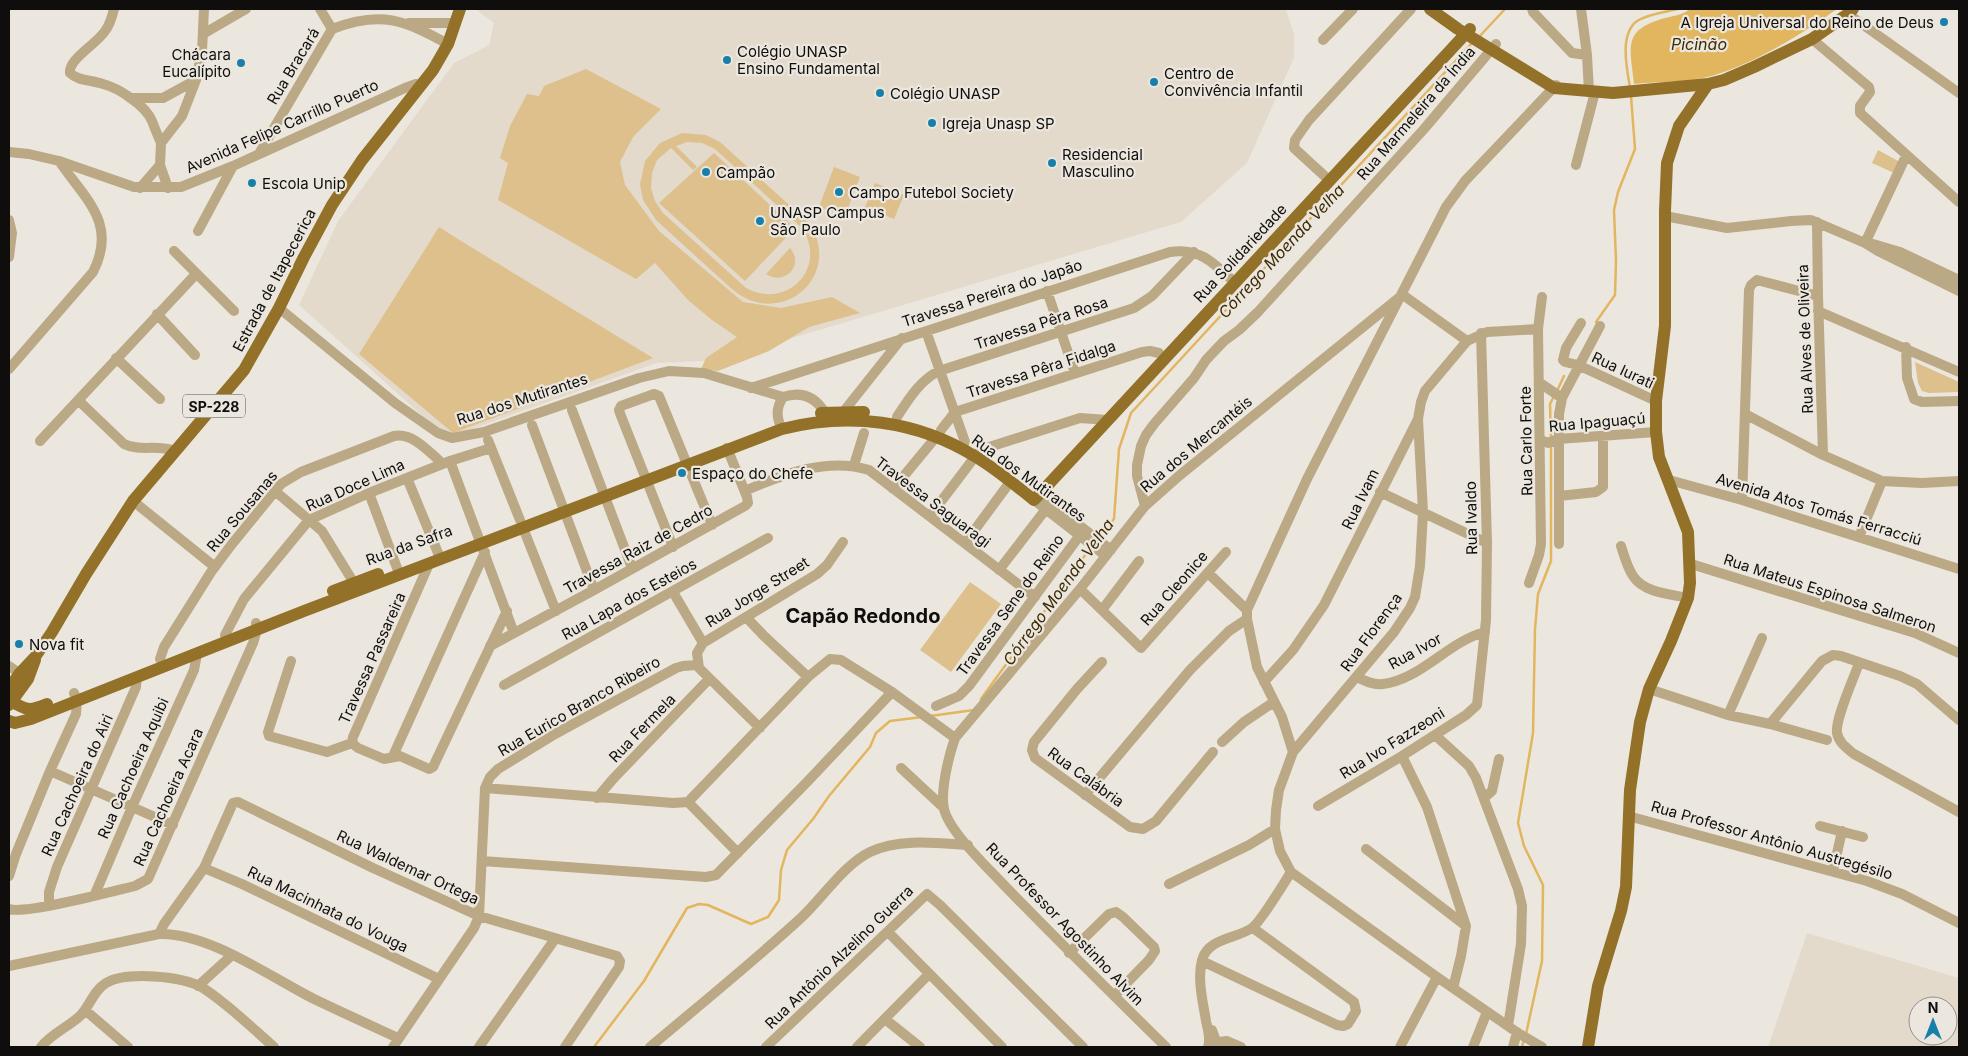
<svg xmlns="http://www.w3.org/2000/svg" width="1968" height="1056" font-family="Inter,sans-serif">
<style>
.built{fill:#e3dacc;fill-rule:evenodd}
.green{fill:#ddc08b;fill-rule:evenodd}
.water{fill:#e2b55f}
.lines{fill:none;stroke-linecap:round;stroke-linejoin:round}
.stream{stroke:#e2b55f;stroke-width:2.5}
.minor{stroke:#bba885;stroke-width:10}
.major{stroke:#947129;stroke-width:12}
.poi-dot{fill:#177fa9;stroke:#ebe7df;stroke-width:2}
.labels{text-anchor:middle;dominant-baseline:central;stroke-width:4.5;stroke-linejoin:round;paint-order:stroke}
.shield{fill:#ebe7df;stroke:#524f4b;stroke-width:1}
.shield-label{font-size:14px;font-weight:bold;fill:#100e0c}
.poi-label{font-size:15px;fill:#100e0c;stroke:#ebe7df;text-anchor:start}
.street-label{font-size:15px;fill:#100e0c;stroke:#ebe7df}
.water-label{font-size:16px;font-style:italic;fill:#3d2b04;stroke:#ebe7df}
.district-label{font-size:20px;font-weight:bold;fill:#100e0c;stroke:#ebe7df}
</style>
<rect width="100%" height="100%" fill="#ebe7df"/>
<path class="built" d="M478,9H1286L1294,34V58L1247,163L1181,222L752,350L725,360L657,363L455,435L436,428L299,305L338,221L454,63L489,45L494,23L478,11Z
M1807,933L1959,978V1047H1768ZM1918,1006H1948V1036H1918Z"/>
<path class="green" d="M586,69L661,109L633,137L620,162L625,185L659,231L743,302L781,308L832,297L860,313L809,327L769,351L718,371L701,369L706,358L737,337L712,320L688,300L655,263L636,279L498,200L508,163L500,158L510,126L527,94L539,96L544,86Z
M682,133L706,135L720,142L809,223C844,275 782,330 733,290L656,220L643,200L640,184L645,161L660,143ZM687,142L702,143L715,149L803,229C827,269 787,310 746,288L663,213L655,201L651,188L652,173L657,160L671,148L693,170L697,167L676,146Z
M1878,150L1900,162L1894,173L1872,163Z
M714,153L795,228L745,281L659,203Z
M834,167L860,177L845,216L819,207Z
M875,183L904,195L894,219L865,207Z
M439,227L461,241L653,358L453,433L359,354Z
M790,248C805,266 784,286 766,274Z
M1915,362L1959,382V392L1929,393L1922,391L1918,383Z
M970,582L1001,604L951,672L920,650Z"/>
<path class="water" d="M1690,9H1837C1801,35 1747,68 1703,78C1681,82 1656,82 1634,84C1630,46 1622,30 1665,18C1674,16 1682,15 1690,9Z"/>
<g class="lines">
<path class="stream" d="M1478,38L1505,9
M1630,88C1627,69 1619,34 1637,21C1648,14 1665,12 1678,9
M1596,322L1615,295L1616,261L1614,210L1618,192L1635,149L1631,96
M1557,391L1564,376
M1551,440L1550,404L1554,396
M1099,537L1114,519L1119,449L1131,413L1472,43
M981,699L1091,547
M930,716L974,710
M1526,1034L1542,961L1543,885L1524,846L1518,823L1533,733L1535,629L1538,594L1551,561V445
M594,1047L644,981L687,908L699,904L708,905L751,924L768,917L779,900L781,870L787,850L813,819L829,796L870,747L876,733L890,721L922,717
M1522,1047L1524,1039"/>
<path class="minor" d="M114,9C112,17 110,25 105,31C97,44 68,59 70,73C78,81 92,80 103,84C119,88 146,106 152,121C155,129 158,136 161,143
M320,9L332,29
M1532,9L1533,12L1572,53L1587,55
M1581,9L1587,55L1589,92
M1848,14L1959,93
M409,23H456
M203,34L246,9
M1812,39L1869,87L1870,92L1860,106V113L1959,202
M1323,40L1353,9
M130,98H163L196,80
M9,152L29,154L59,161L134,187H181L233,166L405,88L416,84L421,86
M260,152L332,29C381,10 404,20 448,44
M1576,165L1595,92
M1330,181L1294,148L1295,140L1309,120L1411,9
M140,188L160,165
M168,188L160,165L161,143L182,116L196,80L202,51L204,9
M1665,216L1727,228L1791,221L1811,220L1865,243L1878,251L1959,291
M9,220L12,233L9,257
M1817,222L1818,296L1823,455
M198,231L233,166
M1865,243L1906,156
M1873,244L1900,252L1959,280
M174,251L234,311
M1047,291L1075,373
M1403,295L1467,341
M279,308L395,403L438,433L452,438L484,432L639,378L669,371L704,373L783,397
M1818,311L1959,372
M157,314L195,355
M1581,323L1566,348L1563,360L1565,362L1578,365L1656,401
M926,331L965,442
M1906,347L1907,378L1914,399L1922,402L1959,401
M116,358L160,399
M9,369L93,272C118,223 85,199 59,161
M1540,383L1562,398
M751,388L1170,252C1200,247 1215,264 1235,283
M78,400L124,444C140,452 158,444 175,451
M572,410L632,568
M844,411L902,338
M1745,414L1823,455L1882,481L1922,483L1959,481
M897,417C908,400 920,380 939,371L1134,308L1152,296L1194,252
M532,425L594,590
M782,429C776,417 776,408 783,397C801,391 815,396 825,413
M941,430L955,412L1142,352L1150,351L1159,353
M488,440L520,520
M1541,440L1548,443L1558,439L1656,432
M40,441L196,274
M450,461L514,633
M854,465L864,433
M407,478L438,553
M1669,480L1742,500L1959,569
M893,489L936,437
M275,491L322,531L354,583
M745,491C783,474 828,457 869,470L1035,597
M1380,492L1487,543
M369,493L397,568
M1039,494L1111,550
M1559,496L1596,492L1603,487V436
M1034,500L1106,556
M1742,500L1749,290L1751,285L1757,280L1818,296
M133,501L215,567
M1145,506L1137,476V465L1141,446L1146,435L1154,424L1194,378L1206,360L1224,341L1239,330L1258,312L1424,129L1496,44
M930,516L980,450L1080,418L1108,420
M523,528L556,611
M1859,537L1882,481
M965,543L1010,482
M1559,544V414L1562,398L1600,326
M1621,546C1624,555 1627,567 1633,576C1644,593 1670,594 1688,598
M673,547L621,416L619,410L621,406L654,394L659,396L712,525
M1691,564L1915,633L1959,653
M999,570L1046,509
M1208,573L1247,610
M1529,583L1539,555L1541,544L1538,329L1542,297
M1080,589L1141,648L1226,552
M673,592L703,643L697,653L699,668L760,728
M1102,610L1139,561
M746,617L764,636L808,677
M225,635L244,599L309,520L369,493L450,461L491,448
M703,643L817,574L827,565L843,542
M490,646L594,590L745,506L748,503L747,497L727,448
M160,659L164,647L211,572L232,544L281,484L301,472L394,436C413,432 430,453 443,464
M291,661L268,732L269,736L327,752L352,743
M1102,662L1077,689L1034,742L1032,750L1035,758L1130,827L1143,829L1156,821L1213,752
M1859,663C1854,678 1835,719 1837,733C1839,743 1847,748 1854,754L1959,812
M9,666L25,677
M1357,677C1365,681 1373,685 1383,684C1420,680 1449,641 1485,632
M1264,682L1293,650L1324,605L1418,419L1421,402L1425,391L1467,341L1487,332L1538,329
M504,685L768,538
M1649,689L1728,715L1770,724L1822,661L1833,655L1841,656L1900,676L1917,684L1959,720
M936,706L959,696L969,686L1080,535
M1728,715L1762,638
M1770,724L1827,740
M1435,735L1469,766L1476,778L1518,889L1522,906L1521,944L1508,1026
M1222,742L1244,722L1274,702
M352,743L358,748L384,759L400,756L429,769L433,767L507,611
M352,743L353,737L429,564
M1293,752L1394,632L1410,608L1415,597L1420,566L1423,512L1418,419
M393,756L485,552
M1402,756L1427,807L1466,926L1461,956L1453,988
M901,768L943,807
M50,771L173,825
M485,788L673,803L688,802L808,677L830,659L841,660L892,692L955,738
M1085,795L1190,670L1229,631L1247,619
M597,798L613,779L709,679
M1484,798L1492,791L1499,759
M688,802L738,853
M1318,806L1402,756L1466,715L1477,705L1486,620L1487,543L1481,333
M1628,816L1867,881L1902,894L1959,923
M1820,826L1863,837
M1366,849L1466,926
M482,861L706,877L716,875L808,781L892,692
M204,868L242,884L439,979
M1833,871L1842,831
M9,876L16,854L50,771L76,714L77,700L74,693
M1169,884L1249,845L1275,829
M95,894L132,807L194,670L197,654
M49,906V892L57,867L136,687L137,677
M9,909C24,915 114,891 135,886L148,879L253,643L256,633V623
M888,932L1002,1047
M159,934L164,924L204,868L233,803L238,802L373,868L479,916L617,956L620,961L619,967L565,1047
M1069,953L1109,914L1116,912L1123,917L1154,947L1155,951L1149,960L1114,996
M1202,961L1337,1025L1343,1026L1348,1024L1356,1011L1354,1002L1253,928
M9,966L159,934C207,932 269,976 312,998C341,1012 370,1025 398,1038
M198,986L231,956
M85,1010L128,1047
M885,1019L920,1047
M1212,1030L1218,1047
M1211,1043L1227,1041L1241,1047
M41,1047C51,1034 68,1027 80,1016C90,1006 93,991 106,983C126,971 183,976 203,988C228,1004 251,1027 274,1047
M393,1047L474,928L479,916L485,788L490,777L498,769L555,734L676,668L683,666L697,665
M479,1047L555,939
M650,1047C701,1004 753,962 802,917C823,897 845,864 870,852C899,838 937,843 968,845
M766,1047L927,894L940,905L1083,1047
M857,1047L929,974
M1166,1047C1111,993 1056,939 1002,883C986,866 949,831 944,809C940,791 949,755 955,738L1080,589L1145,506L1180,475L1400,297
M1208,1047C1211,1039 1208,1030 1206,1021C1203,1002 1197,979 1202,960C1208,938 1236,939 1252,928C1260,923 1284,883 1291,872
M1400,1047L1437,977
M1473,1047L1487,1012
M1513,1047L1517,1032
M1542,1047L1518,1033L1437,977L1291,872L1280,851L1275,829L1276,810L1279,790L1293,752L1282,717L1257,667L1247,619V610L1307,479L1446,207L1465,181L1556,85"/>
<path class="major" d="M1430,9L1458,29L1554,88L1613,93L1708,84L1724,80L1754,67L1812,39L1848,14L1853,9
M821,413L864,412
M333,591L378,574
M9,689L20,673L35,657L52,632L86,574L133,501L244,370L279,308L304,257L332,205L362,160L433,70L448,44L460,9
M9,700C26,710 28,712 47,704
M9,705L28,679L35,660
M9,721L15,723L31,719L304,611L782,429C848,412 917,420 976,457C996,469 1015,485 1034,500L1470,29
M1588,1047L1598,986L1621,911L1626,887L1630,790L1640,722L1649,689L1671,641L1688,598L1690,583L1688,532L1659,457L1656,432V401L1665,326V211L1667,163L1679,126L1708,84"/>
</g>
<g class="poi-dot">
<circle cx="1944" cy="22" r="5"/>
<circle cx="727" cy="60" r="5"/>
<circle cx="241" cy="63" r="5"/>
<circle cx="1154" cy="82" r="5"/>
<circle cx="880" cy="93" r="5"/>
<circle cx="932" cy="123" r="5"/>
<circle cx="1052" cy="163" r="5"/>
<circle cx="706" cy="172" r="5"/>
<circle cx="252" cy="183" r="5"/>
<circle cx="839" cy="192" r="5"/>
<circle cx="760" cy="221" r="5"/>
<circle cx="682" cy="473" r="5"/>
<circle cx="19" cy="644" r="5"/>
</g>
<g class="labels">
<rect class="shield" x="183" y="394.5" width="62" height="23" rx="4"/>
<g class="shield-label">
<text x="214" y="406">SP-228</text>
</g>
<g class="poi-label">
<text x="1934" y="22" text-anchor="end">A Igreja Universal do Reino de Deus</text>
<text x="737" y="51">Colégio UNASP<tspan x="737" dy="17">Ensino Fundamental</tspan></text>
<text x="231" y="54" text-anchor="end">Chácara<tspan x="231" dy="17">Eucalípito</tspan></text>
<text x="1164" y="73">Centro de<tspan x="1164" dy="17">Convivência Infantil</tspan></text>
<text x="890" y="93">Colégio UNASP</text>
<text x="942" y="123">Igreja Unasp SP</text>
<text x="1062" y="154">Residencial<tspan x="1062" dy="17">Masculino</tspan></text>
<text x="716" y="172">Campão</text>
<text x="262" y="183">Escola Unip</text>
<text x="849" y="192">Campo Futebol Society</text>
<text x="770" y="212">UNASP Campus<tspan x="770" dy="17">São Paulo</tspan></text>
<text x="692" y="473">Espaço do Chefe</text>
<text x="29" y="644">Nova fit</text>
</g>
<g class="street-label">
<text transform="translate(293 66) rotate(-59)">Rua Bracará</text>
<text transform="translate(1416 113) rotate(-49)">Rua Marmeleira da Índia</text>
<text transform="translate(282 126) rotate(-24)">Avenida Felipe Carrillo Puerto</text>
<text transform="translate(1240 253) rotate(-47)">Rua Solidariedade</text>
<text transform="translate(274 280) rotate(-62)">Estrada de Itapecerica</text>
<text transform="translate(992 293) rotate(-18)">Travessa Pereira do Japão</text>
<text transform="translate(1041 323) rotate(-18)">Travessa Pêra Rosa</text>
<text transform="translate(1805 339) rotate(-92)">Rua Alves de Oliveira</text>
<text transform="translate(1041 369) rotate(-18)">Travessa Pêra Fidalga</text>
<text transform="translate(1623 370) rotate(25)">Rua Iurati</text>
<text transform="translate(522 399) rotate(-18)">Rua dos Mutirantes</text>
<text transform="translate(1597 422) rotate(-5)">Rua Ipaguaçú</text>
<text transform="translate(1526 441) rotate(-91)">Rua Carlo Forte</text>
<text transform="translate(1196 444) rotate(-40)">Rua dos Mercantéis</text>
<text transform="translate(1029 478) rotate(36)">Rua dos Mutirantes</text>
<text transform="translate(355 485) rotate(-24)">Rua Doce Lima</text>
<text transform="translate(1360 499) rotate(-64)">Rua Ivam</text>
<text transform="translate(933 502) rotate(37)">Travessa Saguaragi</text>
<text transform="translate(1819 509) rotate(17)">Avenida Atos Tomás Ferracciú</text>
<text transform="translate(242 511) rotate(-50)">Rua Sousanas</text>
<text transform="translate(1471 518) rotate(-91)">Rua Ivaldo</text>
<text transform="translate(409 545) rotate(-20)">Rua da Safra</text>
<text transform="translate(638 549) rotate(-29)">Travessa Raiz de Cedro</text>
<text transform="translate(1174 588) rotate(-49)">Rua Cleonice</text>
<text transform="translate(757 592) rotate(-32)">Rua Jorge Street</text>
<text transform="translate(1830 593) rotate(18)">Rua Mateus Espinosa Salmeron</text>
<text transform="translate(629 599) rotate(-29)">Rua Lapa dos Esteios</text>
<text transform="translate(1010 605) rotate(-54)">Travessa Sene do Reino</text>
<text transform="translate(1371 632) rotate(-54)">Rua Florença</text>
<text transform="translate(1415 651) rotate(-29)">Rua Ivor</text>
<text transform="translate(372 658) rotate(-66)">Travessa Passareira</text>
<text transform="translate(579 706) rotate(-30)">Rua Eurico Branco Ribeiro</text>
<text transform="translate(642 728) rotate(-46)">Rua Fermela</text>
<text transform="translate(1392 743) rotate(-32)">Rua Ivo Fazzeoni</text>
<text transform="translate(133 768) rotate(-66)">Rua Cachoeira Aquibi</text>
<text transform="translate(1086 777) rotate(36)">Rua Calábria</text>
<text transform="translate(77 785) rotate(-66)">Rua Cachoeira do Airi</text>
<text transform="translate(168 797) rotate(-66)">Rua Cachoeira Acara</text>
<text transform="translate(1772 840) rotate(16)">Rua Professor Antônio Austregésilo</text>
<text transform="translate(408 867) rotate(25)">Rua Waldemar Ortega</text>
<text transform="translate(328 909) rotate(26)">Rua Macinhata do Vouga</text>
<text transform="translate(1065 924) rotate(46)">Rua Professor Agostinho Alvim</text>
<text transform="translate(839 957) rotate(-44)">Rua Antônio Alzelino Guerra</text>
</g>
<g class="water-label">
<text x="1699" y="44">Picinão</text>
<text transform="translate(1281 251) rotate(-47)">Córrego Moenda Velha</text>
<text transform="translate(1058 592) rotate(-54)">Córrego Moenda Velha</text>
</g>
<g class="district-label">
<text x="863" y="616">Capão Redondo</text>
</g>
</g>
<rect width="1968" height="1056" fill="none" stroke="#100e0c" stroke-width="20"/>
<g transform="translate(1933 1021)"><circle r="24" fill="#ebe7df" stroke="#93908b"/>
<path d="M0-4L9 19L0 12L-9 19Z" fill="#177fa9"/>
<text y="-8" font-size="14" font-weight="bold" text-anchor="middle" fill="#100e0c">N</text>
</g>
</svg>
